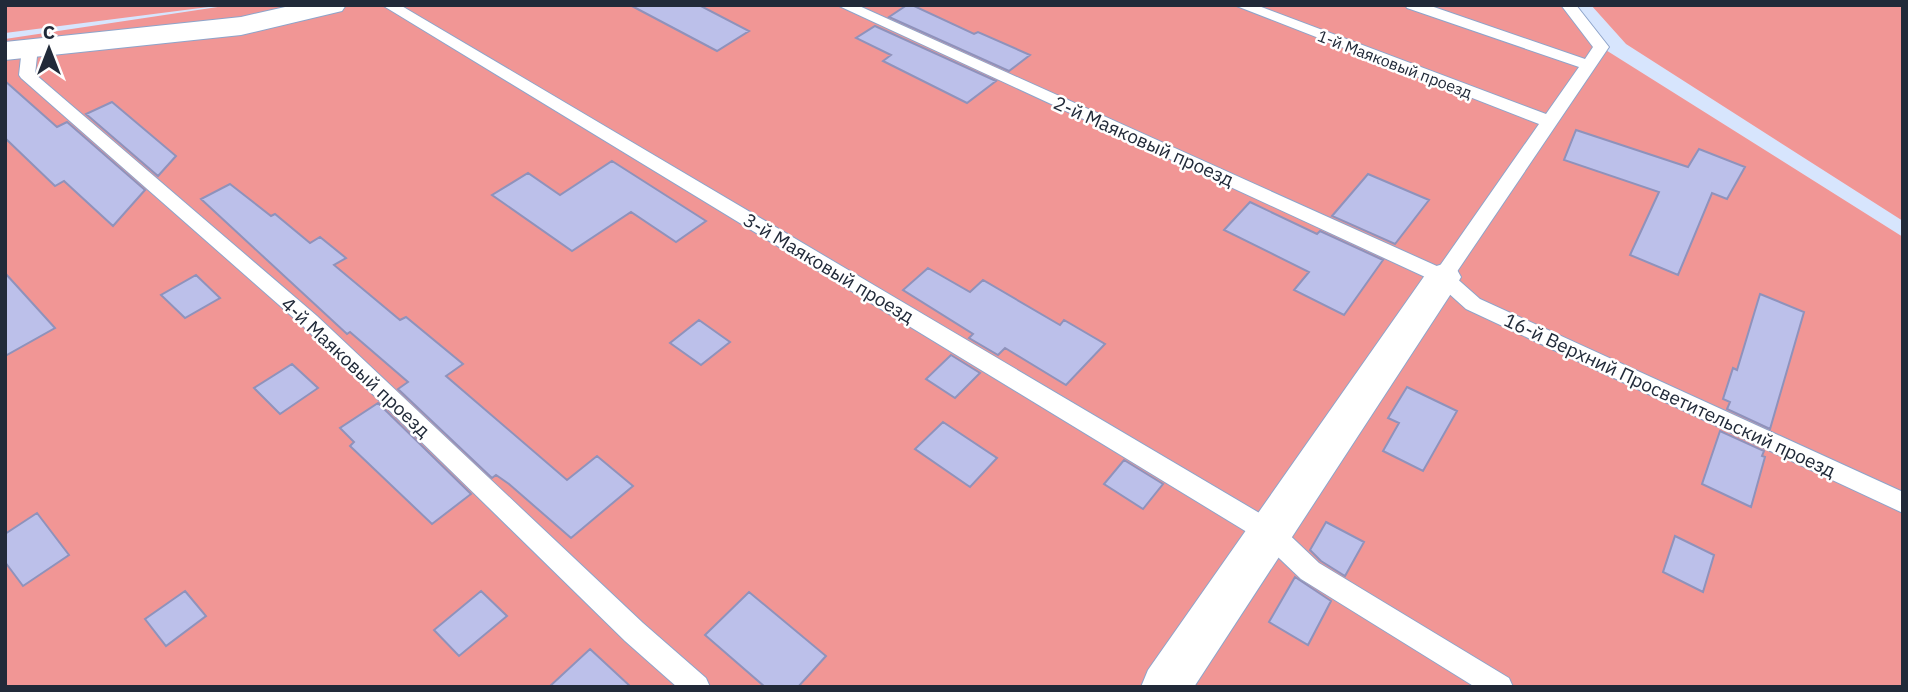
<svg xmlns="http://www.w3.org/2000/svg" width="1908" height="692" font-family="'IBM Plex Sans',sans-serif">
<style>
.green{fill:#f19695}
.building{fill:#bcc0ea;stroke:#8f92bb;stroke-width:2}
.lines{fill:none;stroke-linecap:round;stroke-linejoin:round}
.lane-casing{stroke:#8ea4ca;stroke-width:2}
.street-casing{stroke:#8ea4ca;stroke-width:2}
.lane{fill:#fff;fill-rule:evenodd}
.street{fill:#fff;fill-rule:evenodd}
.labels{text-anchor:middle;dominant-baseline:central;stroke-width:5;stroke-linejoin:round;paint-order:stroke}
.far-street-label{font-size:16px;fill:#212a39;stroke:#fff}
.street-label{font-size:19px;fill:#212a39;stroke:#fff}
</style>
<rect width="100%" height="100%" fill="#d7e5fd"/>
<path class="green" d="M5,5H224L5,33Z
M231,5H1568L1601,47L1903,237V687H5V39Z
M1591,5H1903V221L1626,44Z"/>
<path class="building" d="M630,5H699L749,31L717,51Z
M907,5H912L974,34L978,32L1030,55L1009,71L889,17Z
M875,26L996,81L967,103L883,61L891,55L856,38Z
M5,81L57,127L67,122L145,190L113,226L64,181L55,186L5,138Z
M112,102L176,156L158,176L86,114Z
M1576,130L1688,167L1699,149L1745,167L1727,199L1712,193L1678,275L1630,255L1659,192L1564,160Z
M612,161L706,221L676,242L631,212L572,251L492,195L528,173L560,195Z
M1368,174L1429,200L1395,244L1332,216Z
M230,184L271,216L275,214L310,243L320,237L346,258L334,265L400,320L406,317L463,364L446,376L567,480L597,456L633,486L571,538L509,484L496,475L492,478L398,389L408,382L350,332L347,334L201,199Z
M1250,202L1317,234L1320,231L1383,260L1344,315L1294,290L1309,272L1224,230Z
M928,268L970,292L983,280L1060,325L1064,320L1105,344L1066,385L1005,348L998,355L969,338L973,334L903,290Z
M5,273L55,328L5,356Z
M196,275L220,298L185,318L161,295Z
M1760,294L1804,312L1770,429L1727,409L1730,402L1723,399L1733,368L1737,370Z
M699,320L730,342L701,365L670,343Z
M951,355L980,373L955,398L926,379Z
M292,364L318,388L280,414L254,388Z
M1407,387L1457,411L1423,471L1383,451L1399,423L1388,418Z
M378,403L471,494L432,524L350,446L354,442L340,428Z
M943,422L997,458L970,487L915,449Z
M1720,431L1764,451L1762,456L1765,457L1751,507L1702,484Z
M1124,460L1163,484L1143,509L1104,484Z
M37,513L69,555L23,586L5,562V534Z
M1326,522L1364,542L1345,576L1321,561L1310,550Z
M1675,536L1714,555L1703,592L1663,572Z
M1295,577L1331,601L1308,645L1269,622Z
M185,591L206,616L166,646L145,619Z
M481,591L507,616L459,656L434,630Z
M749,592L826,656L798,687H765L705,635Z
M590,649L631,687H549Z"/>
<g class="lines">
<g class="lane-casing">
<path id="lane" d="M382,5H400L1278,524L1319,563L1509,678L1513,687H1475L1301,579L1260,540Z
M837,5H857L1439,267L1539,124L1234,5H1256L1546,114L1579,67L1407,8L1405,5H1428L1585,59L1593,47L1561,5H1576L1609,47L1454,276L1480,299L1903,492V513L1466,309L1436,282Z
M30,43L38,48L35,74L317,316L643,623L706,678L710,687H677L625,641L303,326L21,78L19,75L22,48Z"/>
</g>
<g class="street-casing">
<path id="street" d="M294,5H346L342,11L241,35L5,60V42L241,17Z
M1443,264L1456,268L1461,277L1456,286L1194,687H1141L1148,670L1430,268Z"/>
</g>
<use href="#lane" class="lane"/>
<use href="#street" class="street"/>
</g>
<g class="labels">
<g class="far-street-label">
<text transform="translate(1395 64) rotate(21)">1-й Маяковый проезд</text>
</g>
<g class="street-label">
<text transform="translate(1144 141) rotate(24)">2-й Маяковый проезд</text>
<text transform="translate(829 268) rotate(31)">3-й Маяковый проезд</text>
<text transform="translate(356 367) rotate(43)">4-й Маяковый проезд</text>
<text transform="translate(1670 395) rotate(25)">16-й Верхний Просветительский проезд</text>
</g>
</g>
<rect width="1908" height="692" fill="none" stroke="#212a39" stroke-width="14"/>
<g transform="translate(49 49)" stroke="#ffffff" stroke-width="5" paint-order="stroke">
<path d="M0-5L12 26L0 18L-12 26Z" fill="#212a39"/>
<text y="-10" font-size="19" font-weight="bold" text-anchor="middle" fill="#212a39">С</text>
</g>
</svg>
